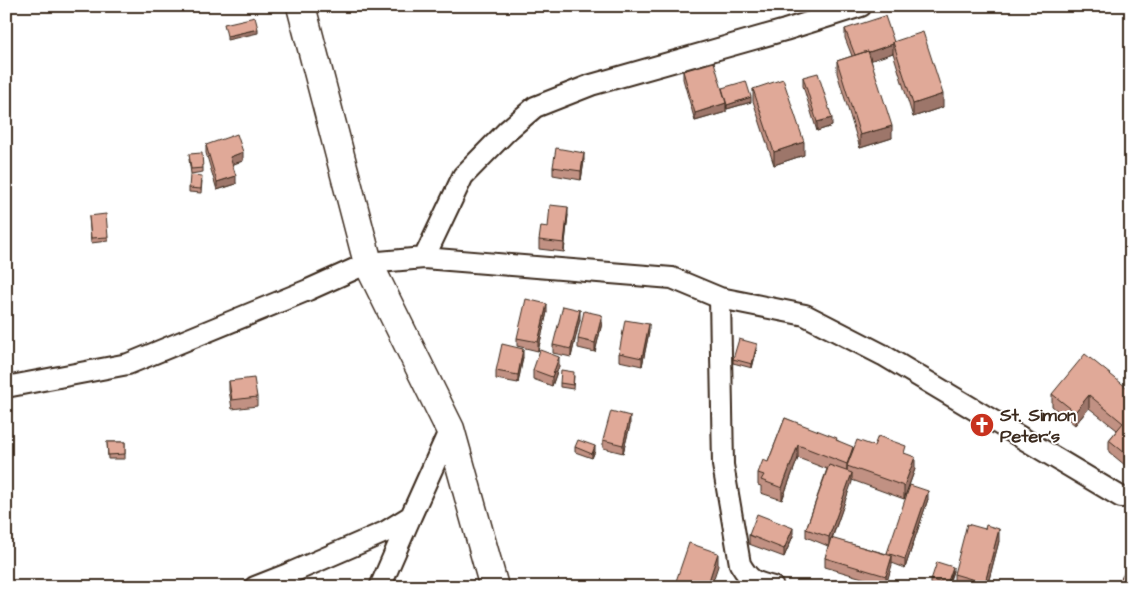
<svg xmlns="http://www.w3.org/2000/svg" width="1137" height="593" font-family="'Architects Daughter',sans-serif">
<style>
.lines{fill:none;stroke-linecap:round;stroke-linejoin:round}
.street-casing{stroke:#3b2a1e;stroke-width:24}
.secondary-casing{stroke:#3b2a1e;stroke-width:31}
.street{stroke:#fff;stroke-width:20}
.secondary{stroke:#fff;stroke-width:28}
.wall{fill:#c19183;stroke:#3b2a1e}
.shaded-wall{fill:#9d766a;stroke:#3b2a1e}
.building{fill:#e0a998;stroke:#3b2a1e}
.labels{text-anchor:middle;dominant-baseline:central;stroke-width:4;stroke-linejoin:round;paint-order:stroke}
.poi-label{font-size:18px;font-weight:bold;fill:#3b2a1e;stroke:#fff;text-anchor:start}
</style>
<rect width="100%" height="100%" fill="#fff"/>
<filter id="ink" filterUnits="userSpaceOnUse"><feTurbulence type="fractalNoise" baseFrequency=".02" numOctaves="2"/><feDisplacementMap in="SourceGraphic" scale="10" xChannelSelector="R" yChannelSelector="G"/><feConvolveMatrix kernelMatrix="1 2 1 2 8 2 1 2 1" color-interpolation-filters="sRGB"/></filter>
<g filter="url(#ink)">
<g class="lines">
<g class="street-casing">
<path id="street" d="M424,258L672,278L720,298L805,315L883,355L1121,497
M720,298L723,465L740,564C750,581 754,582 773,587
M6,387L128,364L308,290L368,263L424,258L463,176L508,130L535,107L591,85L785,30L861,6
M255,587L288,574L385,532L411,516L450,429
M380,587L411,516"/>
</g>
<g class="secondary-casing">
<path id="secondary" d="M301,6L368,263L450,429L494,587"/>
</g>
<use href="#street" class="street"/>
<use href="#secondary" class="secondary"/>
</g>
<path class="wall" d="M845,29L894,42L943,107L913,117L893,53L871,60L892,138L860,148L837,73V61L852,56L845,38Z
M683,71L722,91L751,102L727,109L726,105V112L695,121L683,79Z
M803,77L832,126L817,131L803,86Z
M753,89L804,155L774,165L753,101Z
M206,145L243,161L232,164L236,184L217,190L206,153Z
M189,159L203,168V172L191,174Z
M584,161L581,180L553,175V167Z
M202,181L201,193L189,192V188Z
M568,215L564,252L539,249V240L548,227Z
M89,216L108,237V241L91,243Z
M547,312L538,351L517,346V338Z
M580,319L571,357L553,353V345Z
M602,323L595,352L578,348V339Z
M649,332L642,366L619,361V353Z
M757,348L752,368L733,363V359Z
M523,357L518,383L496,379V371Z
M559,366L552,386L533,379V370Z
M574,376L573,389L560,387V383Z
M229,381L257,397V406L232,409L229,390Z
M1131,391V470L1109,452V440L1117,430L1089,408L1075,425L1052,406V394Z
M785,418L837,440L853,451L874,446L906,454L915,469L904,499L852,480L832,539L887,554V553L928,499L905,568L892,563L886,585L825,567V558L828,546L806,537V529L827,469L798,458L782,500L761,493V486L758,485V473L768,462Z
M630,425L623,453L603,448V440Z
M107,442H125V459H108Z
M575,447L595,451L592,458L575,452Z
M749,535L793,536L784,557L749,544Z
M999,541L987,587H954V574Z
M953,571L948,587H940L931,584V580Z
M1119,582L1131,587H1119Z"/>
<path class="shaded-wall" d="M258,29V33L227,40V36Z
M893,44V53L855,66V57Z
M943,94V107L913,117V104Z
M751,97V102L727,109V105Z
M726,103V112L695,121V113Z
M832,118V126L817,131V122Z
M892,126V138L860,148V135Z
M804,142V155L774,165V152Z
M243,152V161L230,165V157Z
M584,153V161L581,180V171Z
M236,176V184L217,190V182Z
M568,207V215L564,252V243Z
M547,304V312L538,351V342Z
M580,310V319L571,357V349Z
M602,315V323L595,352V343Z
M649,324V332L642,366V358Z
M757,344V348L752,368V364Z
M523,349V357L518,383V375Z
M559,357V366L552,386V377Z
M1089,395V408L1075,425V412Z
M630,416V425L623,453V445Z
M798,445V458L782,500V488Z
M595,446V451L592,458V454Z
M853,447V459L847,466V476V464Z
M915,457V469L904,499V486Z
M852,473V482L829,546V537Z
M928,491V499L905,568V559Z
M793,528V536L784,557V549Z
M999,529V541L987,587H985V583Z
M718,553V566L711,587H707Z
M892,556V565L886,585V576Z
M953,567V571L947,587V584Z"/>
<path class="building" d="M885,16L894,42H893V44L869,52L868,51L855,55L845,29Z
M255,17L258,29L227,36L224,24Z
M923,32L943,94L913,104L893,42Z
M868,51L892,126L860,135L837,61Z
M714,62L726,103L695,113L683,71Z
M818,73L832,118L817,122L803,77Z
M783,79L804,142L774,152L753,89Z
M746,81L751,97L727,105L722,88Z
M237,134L243,152L230,157L236,176L217,182L206,145Z
M556,148L584,153L581,171L553,167Z
M202,153L203,168L191,169L189,154Z
M190,175L202,176L201,189L189,188Z
M550,205L568,207L564,243L539,240L541,226L548,227Z
M106,214L108,237L91,238L89,216Z
M526,299L547,304L538,342L517,338Z
M563,306L580,310L571,349L553,345Z
M584,311L602,315L595,343L578,339Z
M625,320L649,324L642,358L619,353Z
M739,339L757,344L752,364L733,359Z
M502,344L523,349L518,375L496,371Z
M540,350L559,357L552,377L533,370Z
M1085,354L1131,391V458L1109,440L1123,423L1089,395L1075,412L1052,394Z
M561,370L574,372L573,385L560,383Z
M254,378L257,397L232,400L229,381Z
M611,411L630,416L623,445L603,440Z
M785,418L837,438L836,440L853,447L847,464L798,445L782,488L761,480L764,475L758,473L763,460L768,462Z
M878,436L906,446L904,453L915,457L904,486L847,466L857,440L874,446Z
M578,440L595,446L592,454L575,447Z
M107,442H125V454L108,455Z
M829,465L852,473L829,537L806,529Z
M910,485L928,491L905,559L887,553Z
M757,514L793,528L784,549L749,535Z
M967,524L985,529L986,525L999,529L985,583L954,574Z
M831,538L892,556L886,576L825,558Z
M689,543L718,553L707,587H674Z
M1131,561V587H1128L1119,582Z
M937,562L953,567L947,584L931,580Z"/>
</g>
<defs>
<g id="church-disc" transform="scale(1.25)"><circle r="9.5" fill="#c8321e" stroke="#fff"/><path d="M-1.2-6h2.4v3.5h3.3v2.4h-3.3V6h-2.4V-.1h-3.3v-2.4h3.3Z" fill="#fff"/></g>
</defs>
<g fill-rule="evenodd">
<use href="#church-disc" x="982" y="425"/>
</g>
<g class="labels">
<g class="poi-label">
<text x="1000" y="415">St. Simon<tspan x="1000" dy="21">Peter's</tspan></text>
</g>
</g>
<rect width="1137" height="593" fill="none" stroke="#fff" stroke-width="25"/>
<rect x="12" y="12" width="1112" height="568" fill="none" stroke="#3b2a1e" stroke-width="2" filter="url(#ink)"/>
</svg>
